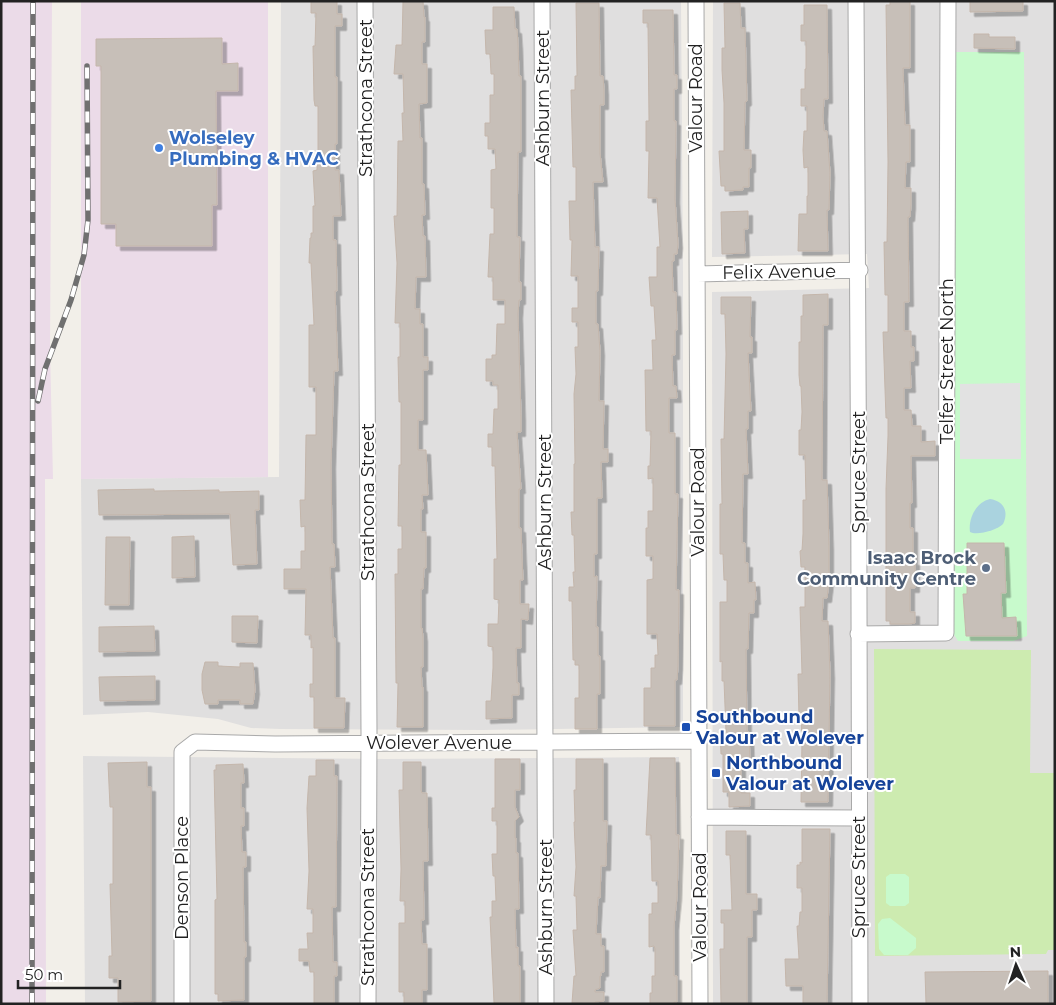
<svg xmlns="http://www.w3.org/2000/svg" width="1056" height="1005" font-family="Montserrat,sans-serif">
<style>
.residential{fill:#e0dfdf}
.industrial{fill:#ebdbe8}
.grass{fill:#cdebb0}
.park{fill:#c8facc}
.parking{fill:#e2e2e2}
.water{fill:#aad3df}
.building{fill:#c7bfb8;stroke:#c4b6ab;filter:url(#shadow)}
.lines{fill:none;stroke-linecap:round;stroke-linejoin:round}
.minor-casing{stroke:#a9a9a9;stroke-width:17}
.minor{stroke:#fff;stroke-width:15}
.rail-casing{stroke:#707070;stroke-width:5.5}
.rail{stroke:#fff;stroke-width:4;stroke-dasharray:11;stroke-linecap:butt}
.shop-dot{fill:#3f7fe0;stroke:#fff;stroke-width:2}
.service-dot{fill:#5c6f8a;stroke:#fff;stroke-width:2}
.transit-dot{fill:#1a4fb4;stroke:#fff;stroke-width:2}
.labels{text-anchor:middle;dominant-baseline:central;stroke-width:4;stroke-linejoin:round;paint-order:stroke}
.street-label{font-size:18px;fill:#222;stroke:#fff}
.shop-label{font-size:18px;font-weight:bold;fill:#366cbe;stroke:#fff;text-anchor:start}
.service-label{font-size:18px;font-weight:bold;fill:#4e5e75;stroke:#fff;text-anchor:end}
.transit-label{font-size:18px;font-weight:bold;fill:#164399;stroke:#fff;text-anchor:start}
</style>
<defs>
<filter id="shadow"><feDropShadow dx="4.5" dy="4.5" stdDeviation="0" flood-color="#0004"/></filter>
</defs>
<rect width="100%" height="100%" fill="#f2efe9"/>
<path class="residential" d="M281,1H681L683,275V727L483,730L280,729L251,728L218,719L148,712L83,715L81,479L279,477Z
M713,1H1055V1004H713L712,292L869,288L867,254L712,257Z
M83,756L386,759L679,757L680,1004H85Z"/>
<path class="industrial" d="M1,1H52L50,351L53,479H45L46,1004H1Z
M81,1H268V477L81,479Z"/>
<path class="grass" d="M874,649L1031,650L1030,773H1055V950H1048L1046,954L875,956Z"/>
<path class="park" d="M954,52H1024L1027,636L1013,641H958L953,633Z
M890,874H905L909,877V903L905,906H890L886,903V877Z
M890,918L916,938V948L908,955H884L879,949L878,924L882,919Z"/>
<path class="parking" d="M1020,383L1021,459H960V384Z"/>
<path class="water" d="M990,499C1004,501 1009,512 1003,524C997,530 977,536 970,532C968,519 976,502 990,499Z"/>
<path class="building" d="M311,1H337V14H342V26H335V77H337V144H335V170H339L341,216H333V240H336L337,291H335L338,371H334L331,464L332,544H334L335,567H330L333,638H335V698H345L344,728H314V697H310V684H313V647L311,648V635H305L306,589H284V569H301V551H305V526L301,527L300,500H305L306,435H316V387H309V325H314L311,263H309L310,238H311V233H313V206H315L313,171L317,170V155H318V106H315L314,100L313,46H315L316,13H311Z
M403,1H423L424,17H425V42H422V64H427V103L419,104L420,138H422V184H424L425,215H422L423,236H425L426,277H416L415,309H420V324H423V357H428V370H423V420H418V450H426L428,495H422L423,509H421V532H426V568H424L423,589H421V628H422L423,637V667H421L422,687H423V727H397L398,683H396L395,574H398V549H402V526H398L399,465H401V402H399L398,357H400V323H395L397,263L394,216H397L398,141H403L402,113H404L403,74H394L396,45H402Z
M890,1H910V68H903L905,125H910V162H906L905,188H911V205L910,217H908L909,302H904V331H911V347H914V361H910L911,388H904V410H911L912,426H921V442L935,441V456H911L912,503H910V528H913V561H915V588H910V612H915V623L909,624H890V621H886V489L888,436V418H886L883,332H888V295H885L884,242H887L888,162L886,5H890Z
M970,1H1023V11L970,12Z
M576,3H599L600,76H603L604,90V105H600V153L603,182H593L595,247H599L598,291H596V324H598L600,351L599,401H604L603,449H608V462H601L602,498H597V554H594V577L597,576L596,627H598V656H600V694H597V729H575V698H579V665H575V660H573L572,601H569V587H574L573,572H575L574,535H572L571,512H574V464H575L574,394L576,374L575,347H578V322H572V308H578V276H571L572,240H570L569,201H576V167H573L571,90H575V76H577Z
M724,3H740L741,28H745L747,101L745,102L744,150H751V168H749V187H743V190L725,191V186H721L719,151H724V103L722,70V48H725Z
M804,5H827L828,99H824L823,116L824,131H827L830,173L829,210H827L828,251H798L799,214H807V196H808V167L804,168L803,150L804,131H807V106H801V89H805V69H806V41H801V25H804Z
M493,7H514L515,29H517L518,44L519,76H521V152H518L517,237H520L519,282H521V300H519L518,314L521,416V432H517L521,489H519V528H521L522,558L523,580H520V604H529L528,620L521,619V648H516L517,683H519V695H512V718L486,719V701H491L493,668V647L488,646V624H498L499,600L494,599V559H497L495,466H492V447H488V434H493L494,409H498V385H493V381H486V359H492V355H496L497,324H505V300H493V277H488L490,234H494V208H491V170L496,169L495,149H488V136H485V123H490V95H494V74H491L490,54H486L485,30H493Z
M643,10H673L674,75H677V89H674V121H676L675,199L678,244L677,254H674V261H672L673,292H676L677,330H675V355H672L673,386H676L677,398H669V433H675V494H678L676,590H679V603L678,666L677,680H675V726H644V688H651V668H655V655H658L657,634H647V580L653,579V556H646V528H648V511H653V478L648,479V466H650L651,431H646L645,370H653L652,340H656L654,306H651L649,277H657V247H660L657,198H648L649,151H646V121H649L648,23H643Z
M974,34H989V37H1015V49L974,48Z
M222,38V64L238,63V91H216L217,205H212V246H116V224H101V66H96V39Z
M748,211V229H744L745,253L722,254L721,212Z
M828,294V325H823L822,480H827L829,545V581L827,598H823L822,621H828L830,674L828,802H801L802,741L801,718H799L798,674H802L800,607H805V567H801L800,551L802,550L803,534V500H806L805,455H799V430H801L802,412L801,386H800L799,375V342H801V316H803V295Z
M721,297H751L750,337H752V353H748L751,411H748V429H746L748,474H743L742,543H745V563H748V583L755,582L756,600H754V613H749L748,649H746L747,732H749L750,761H741V793H750V806L729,807V792H723V754H721L720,732H726L724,681H722V661L720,662V602H727V580H724L723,554H720V504H722L721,439H724L726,354L725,314H721Z
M154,489V491L219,490V492L259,491V510H255L257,564L233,565L230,514L99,515L98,490Z
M194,536L195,577L172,578V537Z
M106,537H130L129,605H105Z
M967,543H1004L1006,593H1001L1002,618L1016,617L1017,636H966L963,594H967Z
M232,616H258L257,643L232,642Z
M154,626L155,651L99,652V627Z
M205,662H218V666L240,667V663H253L255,690L253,704H240V700H218V704H205L202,690V674Z
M155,676V700L100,701L99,677Z
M650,758H675L676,835H679L677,897L674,926V976H677V1002H674V1004H650V993H652V976H655V949L654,946L649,947V914H652V903H658V881H652L651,835H646Z
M495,759H520V790H515V807L519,817L515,821V838H516V853H518L519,909H515L516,948L518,947V966H520V1004L494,1003L490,917H492V901H496L495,876H493L492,854H497V821H492V808H495Z
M576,759H603V821H607L606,866H601L600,898L598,897L596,934H601V946H604V972H601V976H600V988L595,990V992H604V1001L595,1002V1004L572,1003L574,976H576L573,930H577L576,896H574L576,867L574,822H575L574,790H576Z
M316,760H334V776H337L336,907H332L333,962H337V976H334V1004H314V972H310L309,961H299V949H308L307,933H313V909H307L309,871L307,808L309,776H316Z
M147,762V787H151V1001L118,1002V978H109V956H112L110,884H113V807H110L108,763Z
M403,762H421V790L422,793H427L428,861H423L424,920H421L422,944H427V990H422V1004H404V992H399V923H405V901H400L401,869L399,790H403Z
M243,764L244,783H241V808H244V826H241L242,852H246V867H243L244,942H246V957H244V1000L218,1001V994H215V900L217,899L214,770H216V765Z
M802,829H830L827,1004H803V986H786L785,959H799L797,926H799L800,912H802V888H797V865H800V862L802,863Z
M726,831H746V894H757V910H752V937H747V1004H721L720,949H724V923H721V910H732L730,855H726Z
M1048,971V1004H926L925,972Z"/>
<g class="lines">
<g class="minor-casing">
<path id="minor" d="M365,1L369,732L368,1004
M542,1L546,1004
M696,1L700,1004
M856,1C860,335 858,670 860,1004
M698,274L860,270
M858,634L946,633L948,1
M699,817L859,818
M182,1004V752L195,742L275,744L699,741"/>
</g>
<use href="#minor" class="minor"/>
<g class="rail-casing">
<path id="rail" d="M38,401L45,369L71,300L84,255L88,220L87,66
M32,1004L33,1"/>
</g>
<use href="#rail" class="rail"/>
</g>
<circle class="shop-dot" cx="159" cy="148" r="5"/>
<circle class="service-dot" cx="986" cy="568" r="5"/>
<g class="transit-dot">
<rect x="681" y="722" width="10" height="10" rx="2.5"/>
<rect x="711" y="768" width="10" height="10" rx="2.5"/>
</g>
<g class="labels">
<g class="street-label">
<text transform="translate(366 98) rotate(-90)">Strathcona Street</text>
<text transform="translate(543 98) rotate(-90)">Ashburn Street</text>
<text transform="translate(696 98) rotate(-90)">Valour Road</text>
<text transform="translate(779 272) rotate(-1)">Felix Avenue</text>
<text transform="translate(947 361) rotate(-90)">Telfer Street North</text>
<text transform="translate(859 472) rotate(-90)">Spruce Street</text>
<text transform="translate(368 502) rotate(-90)">Strathcona Street</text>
<text transform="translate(545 502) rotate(-90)">Ashburn Street</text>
<text transform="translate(698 502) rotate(-90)">Valour Road</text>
<text x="439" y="743">Wolever Avenue</text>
<text transform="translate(859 877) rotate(-90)">Spruce Street</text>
<text transform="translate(182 878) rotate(-90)">Denson Place</text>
<text transform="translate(368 907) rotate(-90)">Strathcona Street</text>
<text transform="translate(546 907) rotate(-90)">Ashburn Street</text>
<text transform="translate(700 907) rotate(-90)">Valour Road</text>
</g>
<g class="shop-label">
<text x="169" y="138">Wolseley<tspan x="169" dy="21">Plumbing &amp; HVAC</tspan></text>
</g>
<g class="service-label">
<text x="976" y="558">Isaac Brock<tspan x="976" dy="21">Community Centre</tspan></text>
</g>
<g class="transit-label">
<text x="696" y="717">Southbound<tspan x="696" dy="21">Valour at Wolever</tspan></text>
<text x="726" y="763">Northbound<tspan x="726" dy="21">Valour at Wolever</tspan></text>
</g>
</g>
<rect width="1056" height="1005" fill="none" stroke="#222222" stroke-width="5"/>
<g transform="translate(1016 965) rotate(357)" stroke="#ffffff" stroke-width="4" paint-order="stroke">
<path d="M0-4L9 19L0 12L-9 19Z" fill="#222222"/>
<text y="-8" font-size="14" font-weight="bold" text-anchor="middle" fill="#222222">N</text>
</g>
<path d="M18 980v8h102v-8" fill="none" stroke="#222222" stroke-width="2.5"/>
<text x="25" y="980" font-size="15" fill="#222222" stroke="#ffffff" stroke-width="4" paint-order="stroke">50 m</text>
</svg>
